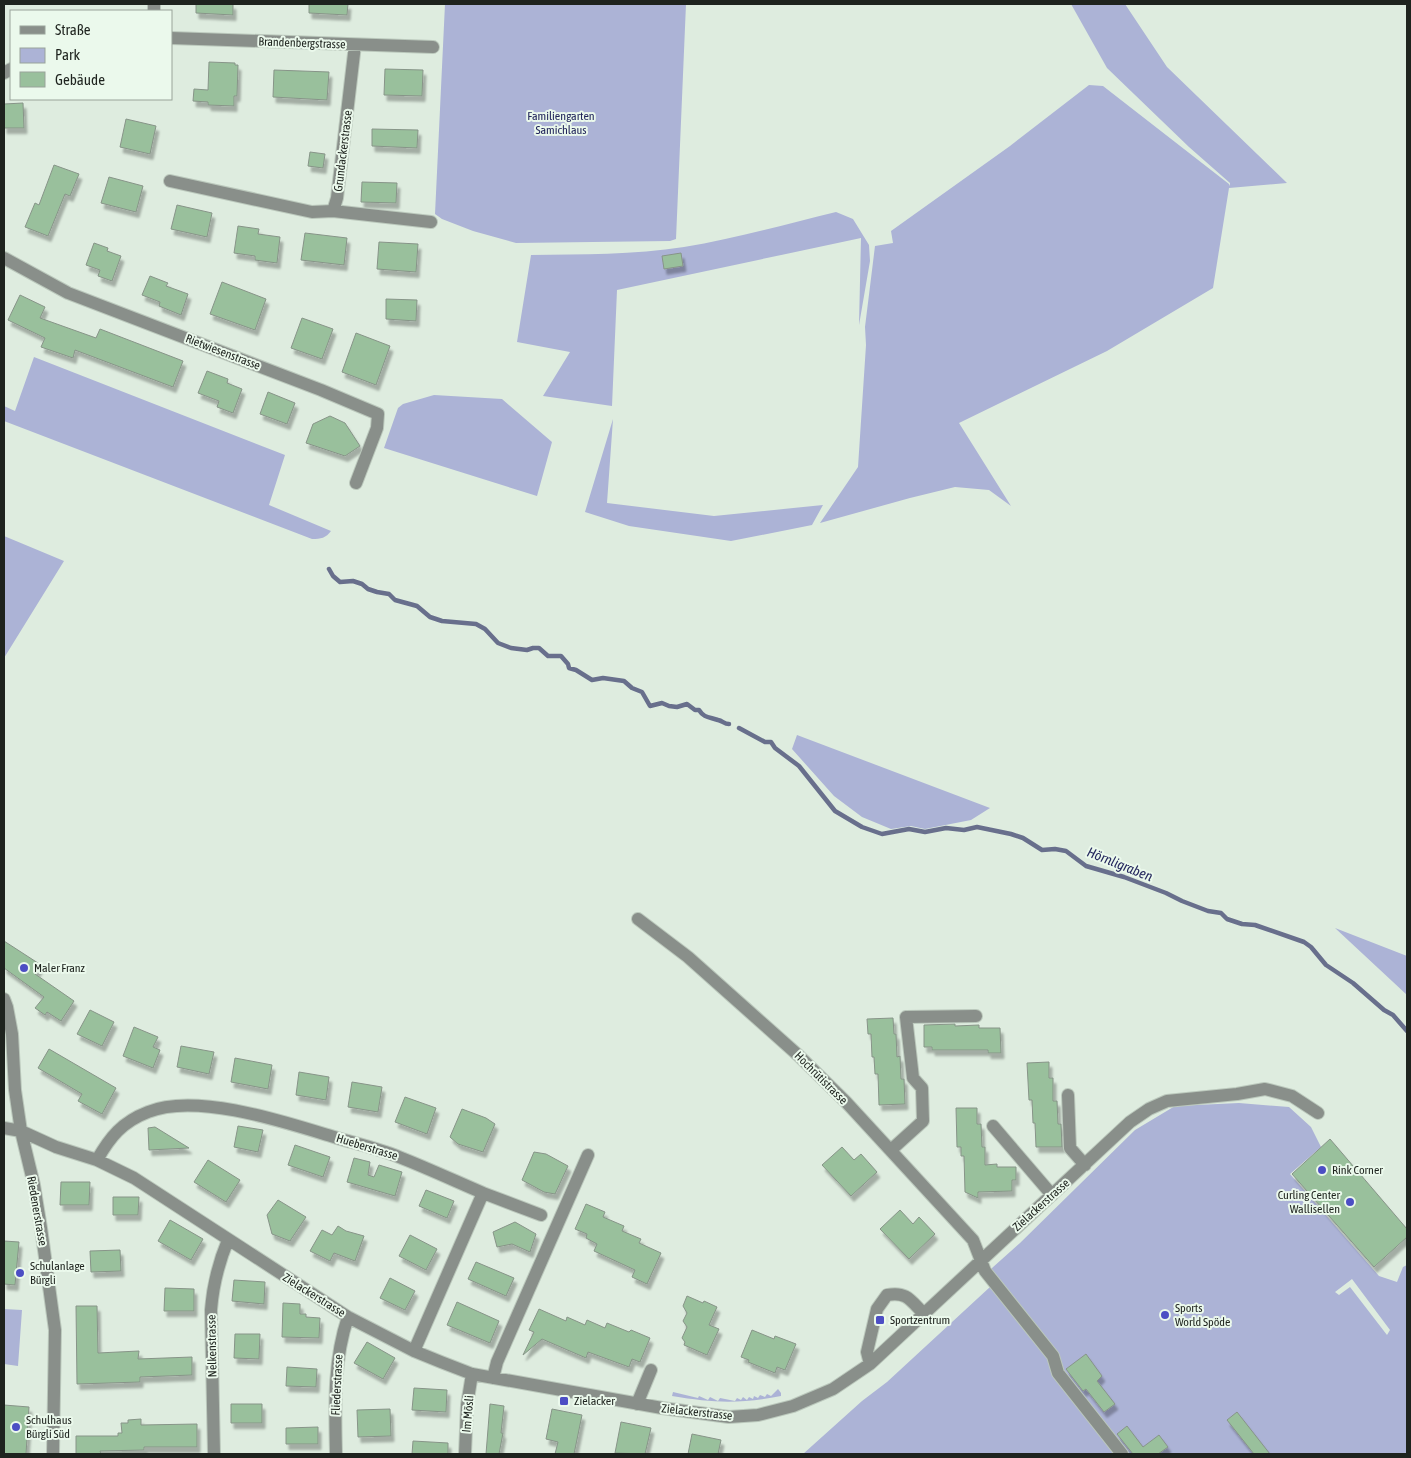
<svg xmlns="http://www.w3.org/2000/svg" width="1411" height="1458" font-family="'Asap Condensed',sans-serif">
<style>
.green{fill:#acb3d6;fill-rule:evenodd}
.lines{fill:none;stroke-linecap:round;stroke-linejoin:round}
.stream{stroke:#686f8c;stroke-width:4.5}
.building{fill:#99c09c;stroke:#879488;filter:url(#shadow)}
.minor-casing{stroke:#bbc8bc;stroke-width:14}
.minor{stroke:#898f8a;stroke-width:12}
.poi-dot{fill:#4c4ec4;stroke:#ebf9ec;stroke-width:2}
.labels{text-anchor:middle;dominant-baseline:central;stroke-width:4;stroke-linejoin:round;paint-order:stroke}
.street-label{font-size:12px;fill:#1e231e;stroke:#ebf9ec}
.park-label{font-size:12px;fill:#21245a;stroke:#ebf9ec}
.poi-label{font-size:12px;fill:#1e231e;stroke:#ebf9ec;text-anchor:start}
.water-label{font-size:14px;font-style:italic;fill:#25285e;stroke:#ebf9ec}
</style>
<defs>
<filter id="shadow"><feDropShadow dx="3" dy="5.5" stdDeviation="1" flood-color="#0004"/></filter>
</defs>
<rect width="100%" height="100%" fill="#deecdf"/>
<path class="green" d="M445,4H686L676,239L670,241L516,243L473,231L442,219L435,214Z
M1071,4H1125L1167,67L1287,183L1229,188L1213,288L1107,351L959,423L1011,506L989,490L955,487L910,498L820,523L858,467L866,345L865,327L875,246L893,243L891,231L1010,146L1089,85L1103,86L1229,184L1230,186V183L1189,147L1107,68Z
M836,212L853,219L869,245L870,261L859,325L861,238L617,290L612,406L543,396L570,352L517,342L531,255C582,254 634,255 684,247C735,239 786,224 836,212Z
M34,357L285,455L269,505L331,531C326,538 321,539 312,539L4,421V406L15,411Z
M434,395L502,399L552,442L537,496L384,448L398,408L403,404Z
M613,419L607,503L714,516L823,505L812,525L731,541L629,526L585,512Z
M4,536L64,561L4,658Z
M797,735L990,808L971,820L925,829L911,826L891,829L862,817L834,796L792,749Z
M1335,928L1407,956V995Z
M1239,1103L1289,1107L1311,1127L1321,1147L1290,1174L1379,1276L1397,1282L1403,1267L1407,1265V1454H803L862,1401L887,1382L990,1287L987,1284L986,1278L992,1268L1020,1243L1135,1130L1175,1106ZM1352,1279L1390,1330L1387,1335L1350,1287L1339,1295L1335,1292Z
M4,1309L22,1310L18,1366L4,1364Z
M778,1389L781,1393V1396C739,1404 714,1403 672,1396L673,1392L698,1398L699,1396L708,1400L710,1397L718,1401L720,1398L735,1401L737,1398L741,1400L743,1397L747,1400L749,1397L753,1399L754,1396L758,1398L760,1395L765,1397L767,1394L771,1396Z"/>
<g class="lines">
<path class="stream" d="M329,569L333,576L340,582L353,581L362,584L368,589L377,592L389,594L395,600L417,606L430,617L442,621L476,624L485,629L498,643L511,648L527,650L533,648H539L548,656H561L568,664L569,668L576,670L592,680L603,678L624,681L632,688L642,692L650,706L662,703L669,706L677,707L687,704L695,710H699C704,718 709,717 718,720C723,721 724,724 729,724
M739,728L765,742H771L775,748L799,766L835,811L862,827L882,834L909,829L925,832L946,828L964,830L977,827L1011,834L1023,838L1042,850L1055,849L1066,851L1086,866L1124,877L1166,893L1182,901L1208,911L1221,913L1227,919L1242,924L1255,925L1304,942L1311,947L1326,965L1353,983L1384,1010L1393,1015L1407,1031"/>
</g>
<path class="building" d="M196,4H233V15L196,13Z
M309,4H348L347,15L309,13Z
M209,62L235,63V65H238L237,96H234V106L208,105V102L193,101L194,89L208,90Z
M385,69L423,70L422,96L384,95Z
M274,70L329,72L327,100L273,97Z
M23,103L24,128H4V104Z
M126,119L156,126L150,154L120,147Z
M372,129L418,130L417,148L372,146Z
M310,152L325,154L323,168L308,166Z
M54,165L79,174L70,196L65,194L48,236L25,227L35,203L39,205Z
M109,177L143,186L136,212L101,203Z
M362,182L397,183L396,203L361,202Z
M177,205L212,213L207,237L171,229Z
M238,226L259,229L258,234L280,237L277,263L255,260V256L234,253Z
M305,233L347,238L344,265L301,260Z
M379,242L418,244L416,272L377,269Z
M94,243L108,248L107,251L121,256L112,281L98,276L100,270L86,265Z
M681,253L683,266L664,269L662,256Z
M150,276L168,283L166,286L188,294L181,315L159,306L160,302L142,295Z
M222,282L266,299L255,330L210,314Z
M20,295L45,307L40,318L96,338L100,329L183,361L173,387L75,350L73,358L41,347L45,338L8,320Z
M386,299L417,300L416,321L386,319Z
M302,318L333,329L322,359L291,348Z
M356,333L390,346L376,385L342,372Z
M207,371L228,379L227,383L242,389L233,413L217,407L219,401L198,393Z
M268,392L295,403L287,424L260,414Z
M330,416L345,423L360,446L345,456L306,443L313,424Z
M4,941L41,965L35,974L74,1001L61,1021L47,1012L45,1015L35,1008L44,997L4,968Z
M90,1010L114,1022L102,1046L77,1034Z
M893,1018L894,1034H896L897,1057L900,1056L901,1079H904L905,1104L879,1105L878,1074H875L874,1057H872L871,1034H868L867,1019Z
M955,1024V1026L979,1025V1028H1000L1001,1053H988V1050H932V1047H924V1025Z
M134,1027L158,1037L153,1047L160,1050L153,1068L123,1056Z
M181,1046L214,1052L209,1074L177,1067Z
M49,1049L116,1088L102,1114L78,1101L82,1094L38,1068Z
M235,1058L272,1065L268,1089L231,1082Z
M1049,1062V1078H1053V1101H1057L1058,1124H1061L1062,1147H1036L1035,1123H1033L1032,1100H1029L1027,1063Z
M299,1072L329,1077L326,1100L296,1095Z
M352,1082L382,1087L378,1112L348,1107Z
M405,1097L436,1108L427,1134L395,1122Z
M956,1108H977V1124H981L982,1147H985V1165L997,1164V1167H1016V1180H1012V1191L978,1192V1198L965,1192L964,1156H961V1147H957Z
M462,1109L486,1118L495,1124L483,1152L458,1144L450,1137Z
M238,1126L263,1130L258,1152L234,1147Z
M155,1127L189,1148L149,1150L148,1128Z
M1330,1139L1407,1229V1237L1374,1267L1292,1174Z
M295,1145L330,1157L323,1177L288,1165Z
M842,1147L854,1160L861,1154L877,1172L851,1196L822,1165Z
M534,1152L546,1154L568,1166L555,1194L544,1192L522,1180Z
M354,1158L370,1162L368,1175L374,1177L379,1165L402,1172L395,1196L347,1182Z
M208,1160L240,1180L226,1202L194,1182Z
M61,1182H90L89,1205H60Z
M426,1190L454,1201L447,1218L419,1206Z
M113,1197H139L138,1215H113Z
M278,1200L306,1217L290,1241L272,1234L267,1215Z
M586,1204L605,1212L603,1217L624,1226L622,1231L641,1239L639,1243L661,1253L647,1284L632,1277L635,1270L594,1251L597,1244L586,1238L587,1234L575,1229Z
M900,1210L913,1224L919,1217L935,1234L909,1259L880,1229Z
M170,1220L203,1239L191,1260L158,1241Z
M515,1222L536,1234L530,1252L512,1244L497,1247L493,1232Z
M338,1226L346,1231L364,1236L355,1261L334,1253L330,1261L310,1251L322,1230L332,1235Z
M410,1235L437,1249L426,1270L399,1256Z
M4,1241L19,1242L15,1285L4,1284Z
M120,1250L121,1271L91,1272L90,1251Z
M476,1262L514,1278L506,1296L468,1279Z
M390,1278L415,1291L405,1310L380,1298Z
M234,1280L265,1282L264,1304L232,1301Z
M165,1288L194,1289V1311H164Z
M687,1296L703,1303L704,1301L717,1307L709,1325L719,1329L707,1355L684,1345L685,1342L682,1338L687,1327L683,1321L687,1313L683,1306Z
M457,1302L499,1321L490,1343L447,1325Z
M283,1303L300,1304V1314H306V1317L320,1318L319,1338L282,1337Z
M76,1306H97L98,1353L139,1351L138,1359L192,1357V1375L140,1377V1382L77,1384Z
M539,1309L566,1321L567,1317L585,1325L587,1320L605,1328L607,1323L629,1332L631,1330L650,1338L640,1362L632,1359L629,1367L588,1352L586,1358L542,1339L523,1355L534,1332L529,1330Z
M752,1330L774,1339L775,1336L796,1344L785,1370L777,1367L775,1373L748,1362L749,1360L741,1357Z
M235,1334H260L259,1359L234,1358Z
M367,1342L395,1358L383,1379L354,1363Z
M1086,1354L1102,1376L1097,1381L1115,1404L1104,1412L1086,1389L1083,1391L1066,1369Z
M287,1367L317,1369L316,1387L286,1386Z
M414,1388L447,1390L446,1412L412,1410Z
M231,1404H262V1423H231Z
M490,1404L504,1406L501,1433H503L499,1454H486Z
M4,1405L29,1407L26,1454H4Z
M390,1409L391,1436L358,1437L357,1410Z
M552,1409L582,1415L574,1454H555L558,1442L546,1439Z
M1237,1412L1270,1454H1254L1227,1420Z
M141,1419V1425L197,1424V1447H144V1450L100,1451L101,1454H76V1436H118V1433H122L121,1423H128V1420Z
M621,1422L651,1428L645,1454L615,1453Z
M1127,1426L1143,1447L1159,1435L1168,1447L1158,1454H1133L1117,1434Z
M318,1427V1444H286V1428Z
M692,1434L721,1440L718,1454H688Z
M413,1441L448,1443V1454H412Z"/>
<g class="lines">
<g class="minor-casing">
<path id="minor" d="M154,11V4
M171,38L433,47
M4,73L11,69
M170,181L312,212L333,211L337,198L355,45
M333,211L431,222
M4,258L68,293L321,390L378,414L377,428L356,483
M638,919L688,957L798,1055L846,1102L973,1240L985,1271L1053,1356L1058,1373L1122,1454
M4,999L7,1007L12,1034L15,1090L21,1131L34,1185L41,1228L55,1330L53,1454
M1068,1095L1070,1148L1085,1165
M993,1126L1052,1195
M4,1128L21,1131L56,1147L97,1160L134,1178L348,1317L414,1351L441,1362L472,1374L662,1408L729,1417L758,1415L793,1406L833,1389L870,1364L1130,1122L1149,1109L1167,1101L1237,1094L1265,1089L1292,1096L1318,1113
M891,1150L923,1121L922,1088L913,1078L906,1017L976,1016
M97,1160C110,1137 122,1122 148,1112C197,1092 288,1123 337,1138C358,1144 379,1149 399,1157C427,1168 455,1181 483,1193L414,1351
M483,1193L541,1215
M870,1364L867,1352L877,1309L887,1295C907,1291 911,1301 924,1314
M493,1378L497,1362L588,1155
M637,1404L651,1370
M214,1454L211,1310C213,1284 218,1264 228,1240
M336,1454C335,1408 333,1361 348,1317
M465,1454L467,1405L472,1374"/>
</g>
<use href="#minor" class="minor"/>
</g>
<g class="poi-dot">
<circle cx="24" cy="968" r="5"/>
<circle cx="1322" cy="1170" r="5"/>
<circle cx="1350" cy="1202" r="5"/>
<circle cx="20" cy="1273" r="5"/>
<circle cx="1165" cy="1315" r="5"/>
<rect x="875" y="1315" width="10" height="10" rx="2.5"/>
<rect x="559" y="1396" width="10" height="10" rx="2.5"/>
<circle cx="16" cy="1427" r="5"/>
</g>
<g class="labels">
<g class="street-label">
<text transform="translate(302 43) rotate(2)">Brandenbergstrasse</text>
<text transform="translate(343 151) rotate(-83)">Grundackerstrasse</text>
<text transform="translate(223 352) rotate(21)">Rietwiesenstrasse</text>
<text transform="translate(821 1078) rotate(45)">Hochrütistrasse</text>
<text transform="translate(367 1147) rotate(17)">Hueberstrasse</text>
<text transform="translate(1041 1205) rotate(-42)">Zielackerstrasse</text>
<text transform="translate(37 1211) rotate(80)">Riedenerstrasse</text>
<text transform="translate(314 1295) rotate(32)">Zielackerstrasse</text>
<text transform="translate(212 1346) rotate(-91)">Nelkenstrasse</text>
<text transform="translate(337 1385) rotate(-87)">Fliederstrasse</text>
<text transform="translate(697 1412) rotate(6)">Zielackerstrasse</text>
<text transform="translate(468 1414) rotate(-85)">Im Mösli</text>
</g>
<g class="park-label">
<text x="561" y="116">Familiengarten<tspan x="561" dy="14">Samichlaus</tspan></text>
</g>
<g class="poi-label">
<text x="34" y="968">Maler Franz</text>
<text x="1332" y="1170">Rink Corner</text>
<text x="1340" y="1195" text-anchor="end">Curling Center<tspan x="1340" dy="14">Wallisellen</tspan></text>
<text x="30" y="1266">Schulanlage<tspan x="30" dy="14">Bürgli</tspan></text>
<text x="1175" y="1308">Sports<tspan x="1175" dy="14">World Spöde</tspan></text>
<text x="890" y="1320">Sportzentrum</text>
<text x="574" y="1401">Zielacker</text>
<text x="26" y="1420">Schulhaus<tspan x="26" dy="14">Bürgli Süd</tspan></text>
</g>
<g class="water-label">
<text transform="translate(1120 864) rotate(22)">Hörnligraben</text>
</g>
</g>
<rect width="1411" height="1458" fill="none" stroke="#1e231e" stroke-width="10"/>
<rect x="10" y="10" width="162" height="90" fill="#ebf9ec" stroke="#99a39a"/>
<rect x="20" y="26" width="25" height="8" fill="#898f8a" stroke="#99a39a"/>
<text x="55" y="35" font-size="15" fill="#1e231e">Straße</text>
<rect x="20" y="48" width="25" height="15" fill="#acb3d6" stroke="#99a39a"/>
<text x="55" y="60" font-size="15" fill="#1e231e">Park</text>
<rect x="20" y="72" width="25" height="15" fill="#99c09c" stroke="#99a39a"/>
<text x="55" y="85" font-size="15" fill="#1e231e">Gebäude</text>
</svg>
